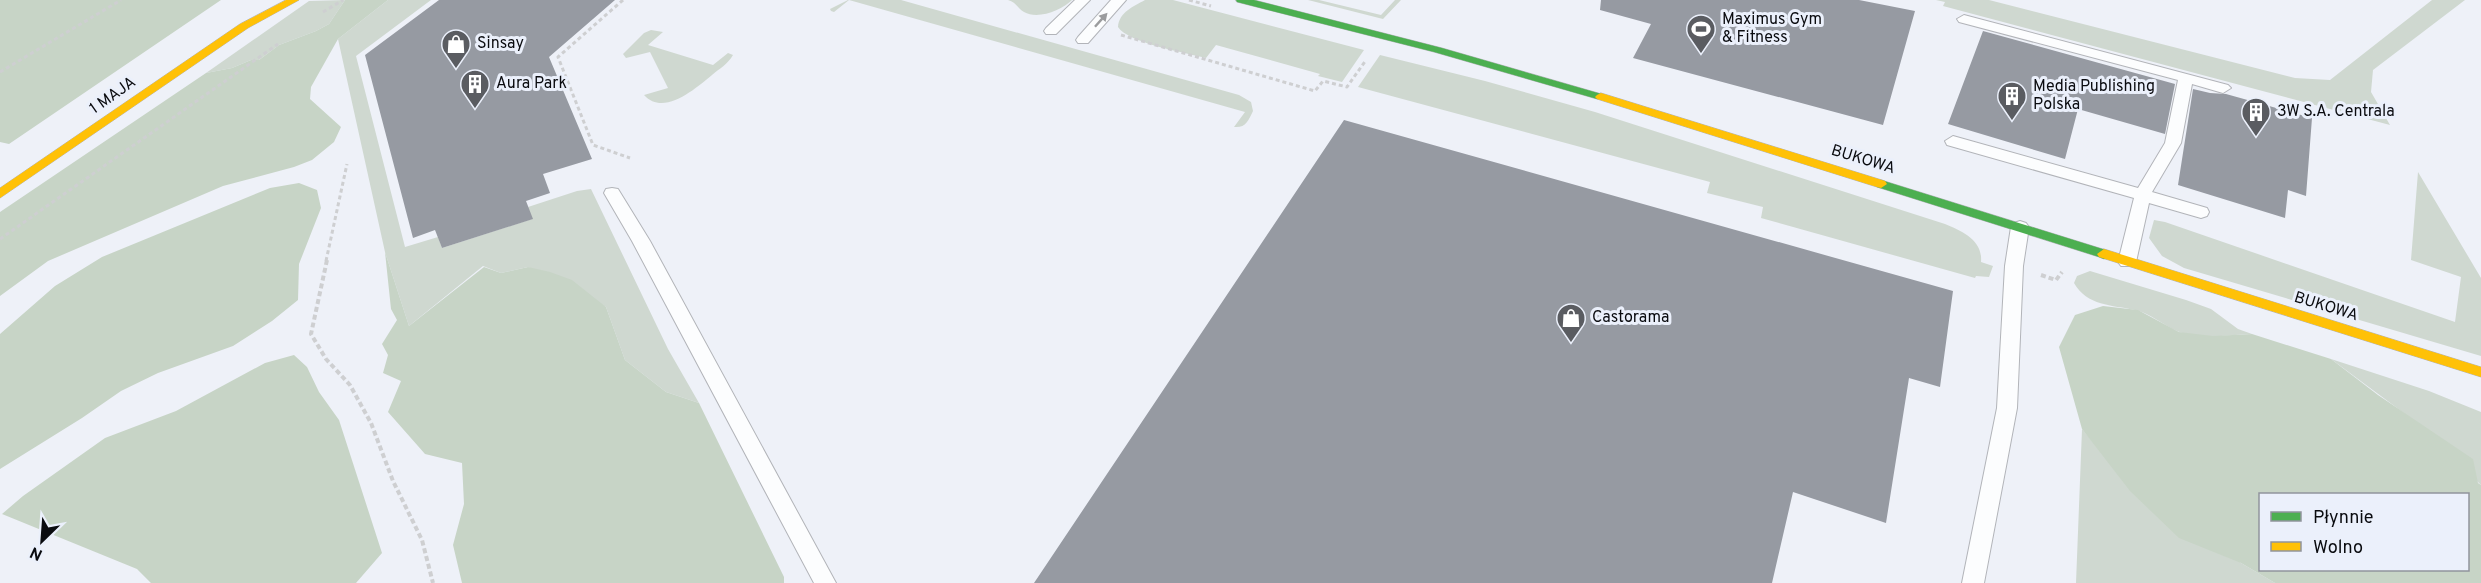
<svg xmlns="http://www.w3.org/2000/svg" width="2481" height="583" font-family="Overpass,sans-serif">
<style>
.green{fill:#cfd8d0}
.forest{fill:#c7d4c6;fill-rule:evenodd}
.building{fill:#969aa2}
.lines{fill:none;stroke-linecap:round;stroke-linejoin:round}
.lane-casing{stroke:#b2b4b9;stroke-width:2}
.fast-casing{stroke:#b2b4b9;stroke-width:1}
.slow-casing{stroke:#b2b4b9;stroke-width:1}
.path-far1{stroke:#cecfd1;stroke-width:3;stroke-dasharray:4 3;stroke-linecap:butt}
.path{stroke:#cecfd1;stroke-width:4;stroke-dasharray:5 3;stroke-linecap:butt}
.lane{fill:#fcfdfe;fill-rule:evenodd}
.fast{fill:#4caf50;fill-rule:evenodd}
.slow{fill:#ffc107;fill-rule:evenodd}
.oneway{fill:#9b9c9e}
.labels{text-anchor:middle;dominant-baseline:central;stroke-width:6;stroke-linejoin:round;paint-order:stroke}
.poi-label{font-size:16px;fill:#0a0b0f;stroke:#ebf0fb;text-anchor:start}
.street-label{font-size:16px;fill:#0a0b0f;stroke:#ebf0fb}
</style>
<rect width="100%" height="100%" fill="#eef1f8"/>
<path class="green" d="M345,0L329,24L316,31L279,45L259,60H251L232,68L206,73L309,1Z
M388,0H431L356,56L405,247L438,237L442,248L532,219L528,207L577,191L591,189L668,349L699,403L666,392L625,360L606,307L528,267L501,273L483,266L409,326L385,252L338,39Z
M848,0H901L1239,95L1251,102L1253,111C1248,121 1246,128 1234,127L1245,112L849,0L834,12L831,11L830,9Z
M1008,0H1072C1062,10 1038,20 1024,12C1018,9 1016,2 1008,0Z
M1145,0H1173L1364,50L1342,82L1318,76L1320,74L1216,45L1206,58C1187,53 1128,43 1118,27C1119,12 1134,6 1145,0Z
M1308,0H1319L1381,15L1395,0H1401L1383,19Z
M1936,0H1989L2295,78L2330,80L2432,0H2465L2373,70L2371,92L2390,125L1943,6L1945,2Z
M651,30L663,32L648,45L713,65L728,53L733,55C728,64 719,69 712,75C696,88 664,117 644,95L668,88L650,52L626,58L623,54L644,33Z
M1380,55L1485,81L1595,112L1945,224C1962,231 1983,240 1981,262L1993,266L1989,277L1976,276L1975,278L1761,218L1763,207L1707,193L1710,182L1358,87Z
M2418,172L2481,278V356L2184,268L2162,256L2149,238L2154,220L2165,222L2455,322L2461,277L2411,260Z
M2090,271L2186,300L2211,309L2238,329L2252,334C2229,335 2199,340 2177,331C2163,325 2150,313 2135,310C2112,305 2087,306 2074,283L2077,276Z
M2331,359L2429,391L2481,412V485L2420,425Z
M2082,429L2099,449L2241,563L2275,583H2076Z"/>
<path class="forest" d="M0,0H221L9,144L0,142Z
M345,0H388L338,39L311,87L310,99L341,127L334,142L312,160L294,167L223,186L48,261L0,296V212L206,73L232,68L251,60H259L279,45L316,31L329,24Z
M299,183L317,190L321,208L299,264L298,300L272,321L233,346L158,373L121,391L82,418L0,469V334L55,286L102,257L270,188Z
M385,252L409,326L484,267L501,273L528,267L550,272L572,280L606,307L625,360L666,392L699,403L784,577V583H462L453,545L464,504L462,463L425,454L388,412L401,381L383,373L388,355L382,344L397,320L391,309Z
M2103,306L2138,310L2179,332L2213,336L2252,334L2331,359L2378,395L2473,459L2478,483L2481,485V583H2275L2241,563L2179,538L2130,491L2082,429L2059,347L2075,315ZM2260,494H2468V570H2260Z
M294,355L307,367L319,392L339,420L382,553L356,583H151L137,569L2,514L23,496L105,438L176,411L265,363Z"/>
<path class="building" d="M439,0H615L549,57L592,159L543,174L550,193L526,201L533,219L442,248L435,230L413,238L365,55Z
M1601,0H1859L1915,11L1883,125L1633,58L1651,24L1600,10Z
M1983,31L2175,84L2165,134L2078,109L2065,159L1948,124Z
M2193,89L2210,93L2226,94L2312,118L2306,196L2288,190L2285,218L2178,185Z
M1344,120L1953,291L1940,387L1909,378L1886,523L1793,492L1772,583H1034Z"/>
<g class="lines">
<g class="lane-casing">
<path id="lane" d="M1075,0H1090L1056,34H1046L1044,31L1046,28Z
M1111,0H1126L1088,43H1078L1076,40L1078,37Z
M1964,15L2228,85L2231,88L2223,93L2192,84L2181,143L2152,192L2207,208L2209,212L2207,216L2201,218L2149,203L2136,262L2133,266H2121L2118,262L2134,198L1947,145L1945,141L1953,136L2138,188L2165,143L2178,80L1959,22L1957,19Z
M612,188L618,189L650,241L836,583H814L632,241L604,193L606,189Z
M2020,221L2026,223L2029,227L2023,266L2017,408L1984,583H1962L1997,408L2005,266L2011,227L2014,223Z"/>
</g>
<g class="fast-casing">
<path id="fast" d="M1236,0H1254L1442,48L1605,95L1607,97L1605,99H1597L1434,52L1237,2Z
M1881,180L2109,251L2111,254L2104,259L2099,257L1877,187L1875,184L1877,181Z"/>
</g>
<g class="slow-casing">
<path id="slow" d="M286,0H299L248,28L0,198V188L240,24Z
M1601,93L1885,181L1887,184L1881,188L1877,187L1597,99L1595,97L1597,95Z
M2104,249L2481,367V377L2099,257L2097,254Z"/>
</g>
<path class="path-far1" d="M623,0L558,57L593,145L630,158
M1189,0L1211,6
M323,12L343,0
M1121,35L1315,91L1323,81L1347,87L1366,60
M0,72L121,0
M0,239L278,44
M326,261L347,164"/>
<path class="path" d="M327,260L311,334L326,359L350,385L371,423L393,481L422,540L433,583
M2041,275L2056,280L2062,272"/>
<use href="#lane" class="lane"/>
<use href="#fast" class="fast"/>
<use href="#slow" class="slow"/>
</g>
<defs><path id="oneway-solid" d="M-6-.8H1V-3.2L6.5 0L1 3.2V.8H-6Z" transform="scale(1.5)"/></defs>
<use class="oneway" href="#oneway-solid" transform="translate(1101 20) rotate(-48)"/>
<defs>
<g id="stadium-pin" transform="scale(1.5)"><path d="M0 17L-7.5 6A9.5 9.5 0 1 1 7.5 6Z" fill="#5a5c61" stroke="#ebf0fb"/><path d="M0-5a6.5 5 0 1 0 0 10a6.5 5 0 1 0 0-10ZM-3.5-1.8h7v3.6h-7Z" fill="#fff"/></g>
<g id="shop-pin" transform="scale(1.5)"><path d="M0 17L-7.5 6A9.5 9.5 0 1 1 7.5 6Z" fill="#5a5c61" stroke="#ebf0fb"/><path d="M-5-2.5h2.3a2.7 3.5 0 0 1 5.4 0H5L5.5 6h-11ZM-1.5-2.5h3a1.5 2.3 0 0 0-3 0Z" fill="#fff"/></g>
<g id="building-pin" transform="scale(1.5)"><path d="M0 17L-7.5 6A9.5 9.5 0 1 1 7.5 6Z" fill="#5a5c61" stroke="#ebf0fb"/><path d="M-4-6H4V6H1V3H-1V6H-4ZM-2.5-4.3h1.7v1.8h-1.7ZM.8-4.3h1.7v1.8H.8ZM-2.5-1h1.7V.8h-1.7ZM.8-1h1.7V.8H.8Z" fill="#fff"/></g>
</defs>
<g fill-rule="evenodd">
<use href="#stadium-pin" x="1701" y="29"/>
<use href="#shop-pin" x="456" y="44"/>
<use href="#building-pin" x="475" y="84"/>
<use href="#building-pin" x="2012" y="96"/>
<use href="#building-pin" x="2256" y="112"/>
<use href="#shop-pin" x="1571" y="318"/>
</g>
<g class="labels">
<g class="poi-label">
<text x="1722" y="20">Maximus Gym<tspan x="1722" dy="18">&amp; Fitness</tspan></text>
<text x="477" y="44">Sinsay</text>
<text x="496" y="84">Aura Park</text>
<text x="2033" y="87">Media Publishing<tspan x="2033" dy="18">Polska</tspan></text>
<text x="2277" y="112">3W S.A. Centrala</text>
<text x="1592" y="318">Castorama</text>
</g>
<g class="street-label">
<text transform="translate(113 96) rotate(-35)">1 MAJA</text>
<text transform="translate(1863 160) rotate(17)">BUKOWA</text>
<text transform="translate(2326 307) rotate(17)">BUKOWA</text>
</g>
</g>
<rect x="2259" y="493" width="210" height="78" fill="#ebf0fb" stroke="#91949d" stroke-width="1.5"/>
<rect x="2271" y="512" width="30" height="9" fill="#4caf50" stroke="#91949d" stroke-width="1.5"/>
<text x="2313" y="523" font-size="18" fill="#0a0b0f">Płynnie</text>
<rect x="2271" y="542" width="30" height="9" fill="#ffc107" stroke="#91949d" stroke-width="1.5"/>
<text x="2313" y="553" font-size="18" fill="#0a0b0f">Wolno</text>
<g transform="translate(42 541) rotate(205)" stroke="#ebf0fb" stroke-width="4.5" paint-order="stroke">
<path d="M0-4.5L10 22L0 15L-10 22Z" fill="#0a0b0f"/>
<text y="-9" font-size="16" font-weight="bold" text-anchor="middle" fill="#0a0b0f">N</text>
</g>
</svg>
